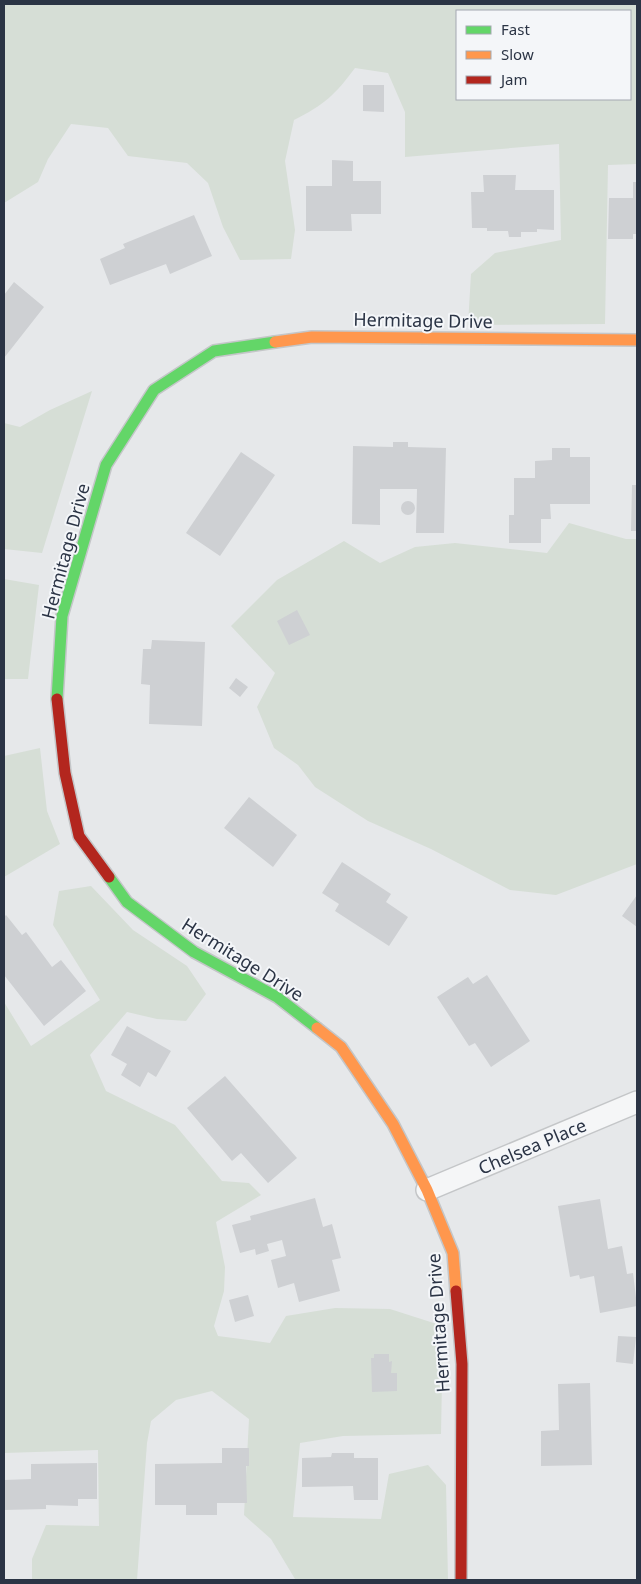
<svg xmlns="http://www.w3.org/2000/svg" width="641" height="1584" font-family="'Noto Sans',sans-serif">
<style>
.green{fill:#d6ded6;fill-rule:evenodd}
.building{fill:#ced0d3}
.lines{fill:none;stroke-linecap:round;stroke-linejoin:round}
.street-casing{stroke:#c4c6c8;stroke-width:24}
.fast-casing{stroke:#c4c6c8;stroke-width:14}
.slow-casing{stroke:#c4c6c8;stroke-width:14}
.jam-casing{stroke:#c4c6c8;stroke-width:14}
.street{stroke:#f5f6f7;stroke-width:21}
.fast{stroke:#63d668;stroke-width:11}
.slow{stroke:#ff974d;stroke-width:11}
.jam{stroke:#b3261e;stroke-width:11}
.labels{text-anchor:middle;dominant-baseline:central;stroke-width:4;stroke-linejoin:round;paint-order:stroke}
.street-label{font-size:18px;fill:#2b3445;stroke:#f4f6f9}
</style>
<rect width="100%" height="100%" fill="#e6e8ea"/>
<path class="green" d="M4,4H637V164L608,165L605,324L468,325L471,274L495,253L561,240L559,144L405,157V112L388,73L355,68C335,95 324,105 294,120L285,161L295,230L291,259L240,260L223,227L208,183L187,163L128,156L108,128L71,124L48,159L38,182L4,203ZM457,11H630V99H457Z
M92,391L42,553L4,549V423L20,427L50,410Z
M569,523L626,539H637V864L556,895L510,890L431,849L368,821L315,787L298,765L274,748L257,707L275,673L231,626L277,580L344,541L380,563L415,547L455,543L547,553Z
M4,579L39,585L28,679H4Z
M40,748L47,811L60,844L4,877V756Z
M91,886L133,930L187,966L206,994L186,1021L157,1019L127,1012L90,1055L106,1091L175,1125L222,1181L249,1183L261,1195L216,1222L225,1267L224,1291L214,1326L218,1336L270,1343L286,1316L335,1308L390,1309L443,1326L441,1434L343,1436L300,1443L293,1517L381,1519L389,1474L428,1465L446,1485L448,1580L295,1579L271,1539L244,1515L249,1419L212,1391L176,1400L151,1421L147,1443L137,1580H32V1559L46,1525L99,1526L98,1450L4,1453V1002L31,1046L100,1000L53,925L59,891Z"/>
<path class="building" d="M363,85H384V112L363,111Z
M332,160L353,161V181H381V214H351L352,231H306V186H332Z
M483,175H516L515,190H554V230L537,229V232H521V237H509L508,231H487V228H472L471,192H484Z
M633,182H637V234H633V239H608L609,198H633Z
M194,215L212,256L170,274L166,264L110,285L100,259L125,248L123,244Z
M14,282L44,307L4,358V295Z
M393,442H408V447L446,448L444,533H416L417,489H380V525L352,524L353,446L393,447Z
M552,448H570V457H590V504H550L551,519H541V543H509V515H514V478H535V461L552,460Z
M241,452L275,475L220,556L186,533Z
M632,485H637V531H631Z
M401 508a7 7 0 1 1 14 0a7 7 0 1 1-14 0Z
M297,610L310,635L289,645L277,621Z
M152,640L205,642L202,726L149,724L150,685L141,684L143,649H151Z
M236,678L248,687L240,697L229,688Z
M249,797L297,835L273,867L224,828Z
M342,862L391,894L386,902L408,917L389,946L335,911L339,904L322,893Z
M637,895V927L622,916Z
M6,915L22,935L26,932L52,967L61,960L86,991L44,1026L4,975V917Z
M487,975L530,1041L491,1067L475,1043L469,1046L437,997L468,977L473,984Z
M127,1026L171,1051L156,1077L148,1072L140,1087L121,1075L127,1064L111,1055Z
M225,1076L297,1158L268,1183L241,1153L232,1161L187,1108Z
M315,1198L323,1227L332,1224L341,1258L332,1260L340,1291L299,1302L294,1283L278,1288L271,1260L286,1256L282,1240L267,1244L269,1251L256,1255L255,1249L240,1253L232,1225L251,1220L250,1216Z
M600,1199L608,1249L622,1246L627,1274L633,1273L637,1306L600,1313L594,1276L580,1279L579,1275L570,1277L558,1206Z
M248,1295L254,1316L235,1322L229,1300Z
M618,1336L636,1337L633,1364L616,1362Z
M374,1354H389V1362L392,1361L391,1373H397V1391L372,1392L371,1358H374Z
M590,1383L592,1465L541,1466V1431L559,1430L558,1384Z
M222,1448H249V1466H246L247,1503H217V1515H186V1505H155V1464L222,1463Z
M332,1453H354V1458H378V1500H354L353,1486L302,1487V1458L331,1457Z
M97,1463V1499H78V1506L46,1505V1509L4,1510V1480L31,1479V1464Z"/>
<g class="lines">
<g class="street-casing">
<path id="street" d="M427,1190L637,1102"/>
</g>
<g class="fast-casing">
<path id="fast" d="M57,699L62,616L106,465L154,390L214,351L275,342
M109,877L127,902L194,952L277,997L317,1028"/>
</g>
<g class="slow-casing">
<path id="slow" d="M275,342L312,337L637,340
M317,1028L341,1047L393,1124L427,1190L453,1253L456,1291"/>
</g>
<g class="jam-casing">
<path id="jam" d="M57,699L65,773L79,836L109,877
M456,1291L462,1364L461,1580"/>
</g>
<use href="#street" class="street"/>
<use href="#fast" class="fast"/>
<use href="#slow" class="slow"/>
<use href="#jam" class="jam"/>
</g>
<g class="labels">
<g class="street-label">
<text transform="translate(423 320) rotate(1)">Hermitage Drive</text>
<text transform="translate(65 551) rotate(-75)">Hermitage Drive</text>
<text transform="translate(243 959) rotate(32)">Hermitage Drive</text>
<text transform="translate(532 1146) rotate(-23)">Chelsea Place</text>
<text transform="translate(438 1323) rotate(-94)">Hermitage Drive</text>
</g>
</g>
<rect width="641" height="1584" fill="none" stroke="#2b3445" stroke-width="10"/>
<rect x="456" y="10" width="175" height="90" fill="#f4f6f9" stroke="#a4a8b1"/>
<rect x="466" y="26" width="25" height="8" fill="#63d668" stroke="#a4a8b1"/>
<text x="501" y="35" font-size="15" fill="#2b3445">Fast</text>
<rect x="466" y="51" width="25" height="8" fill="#ff974d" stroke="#a4a8b1"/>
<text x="501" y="60" font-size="15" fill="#2b3445">Slow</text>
<rect x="466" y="76" width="25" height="8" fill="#b3261e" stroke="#a4a8b1"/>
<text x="501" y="85" font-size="15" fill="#2b3445">Jam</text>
</svg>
